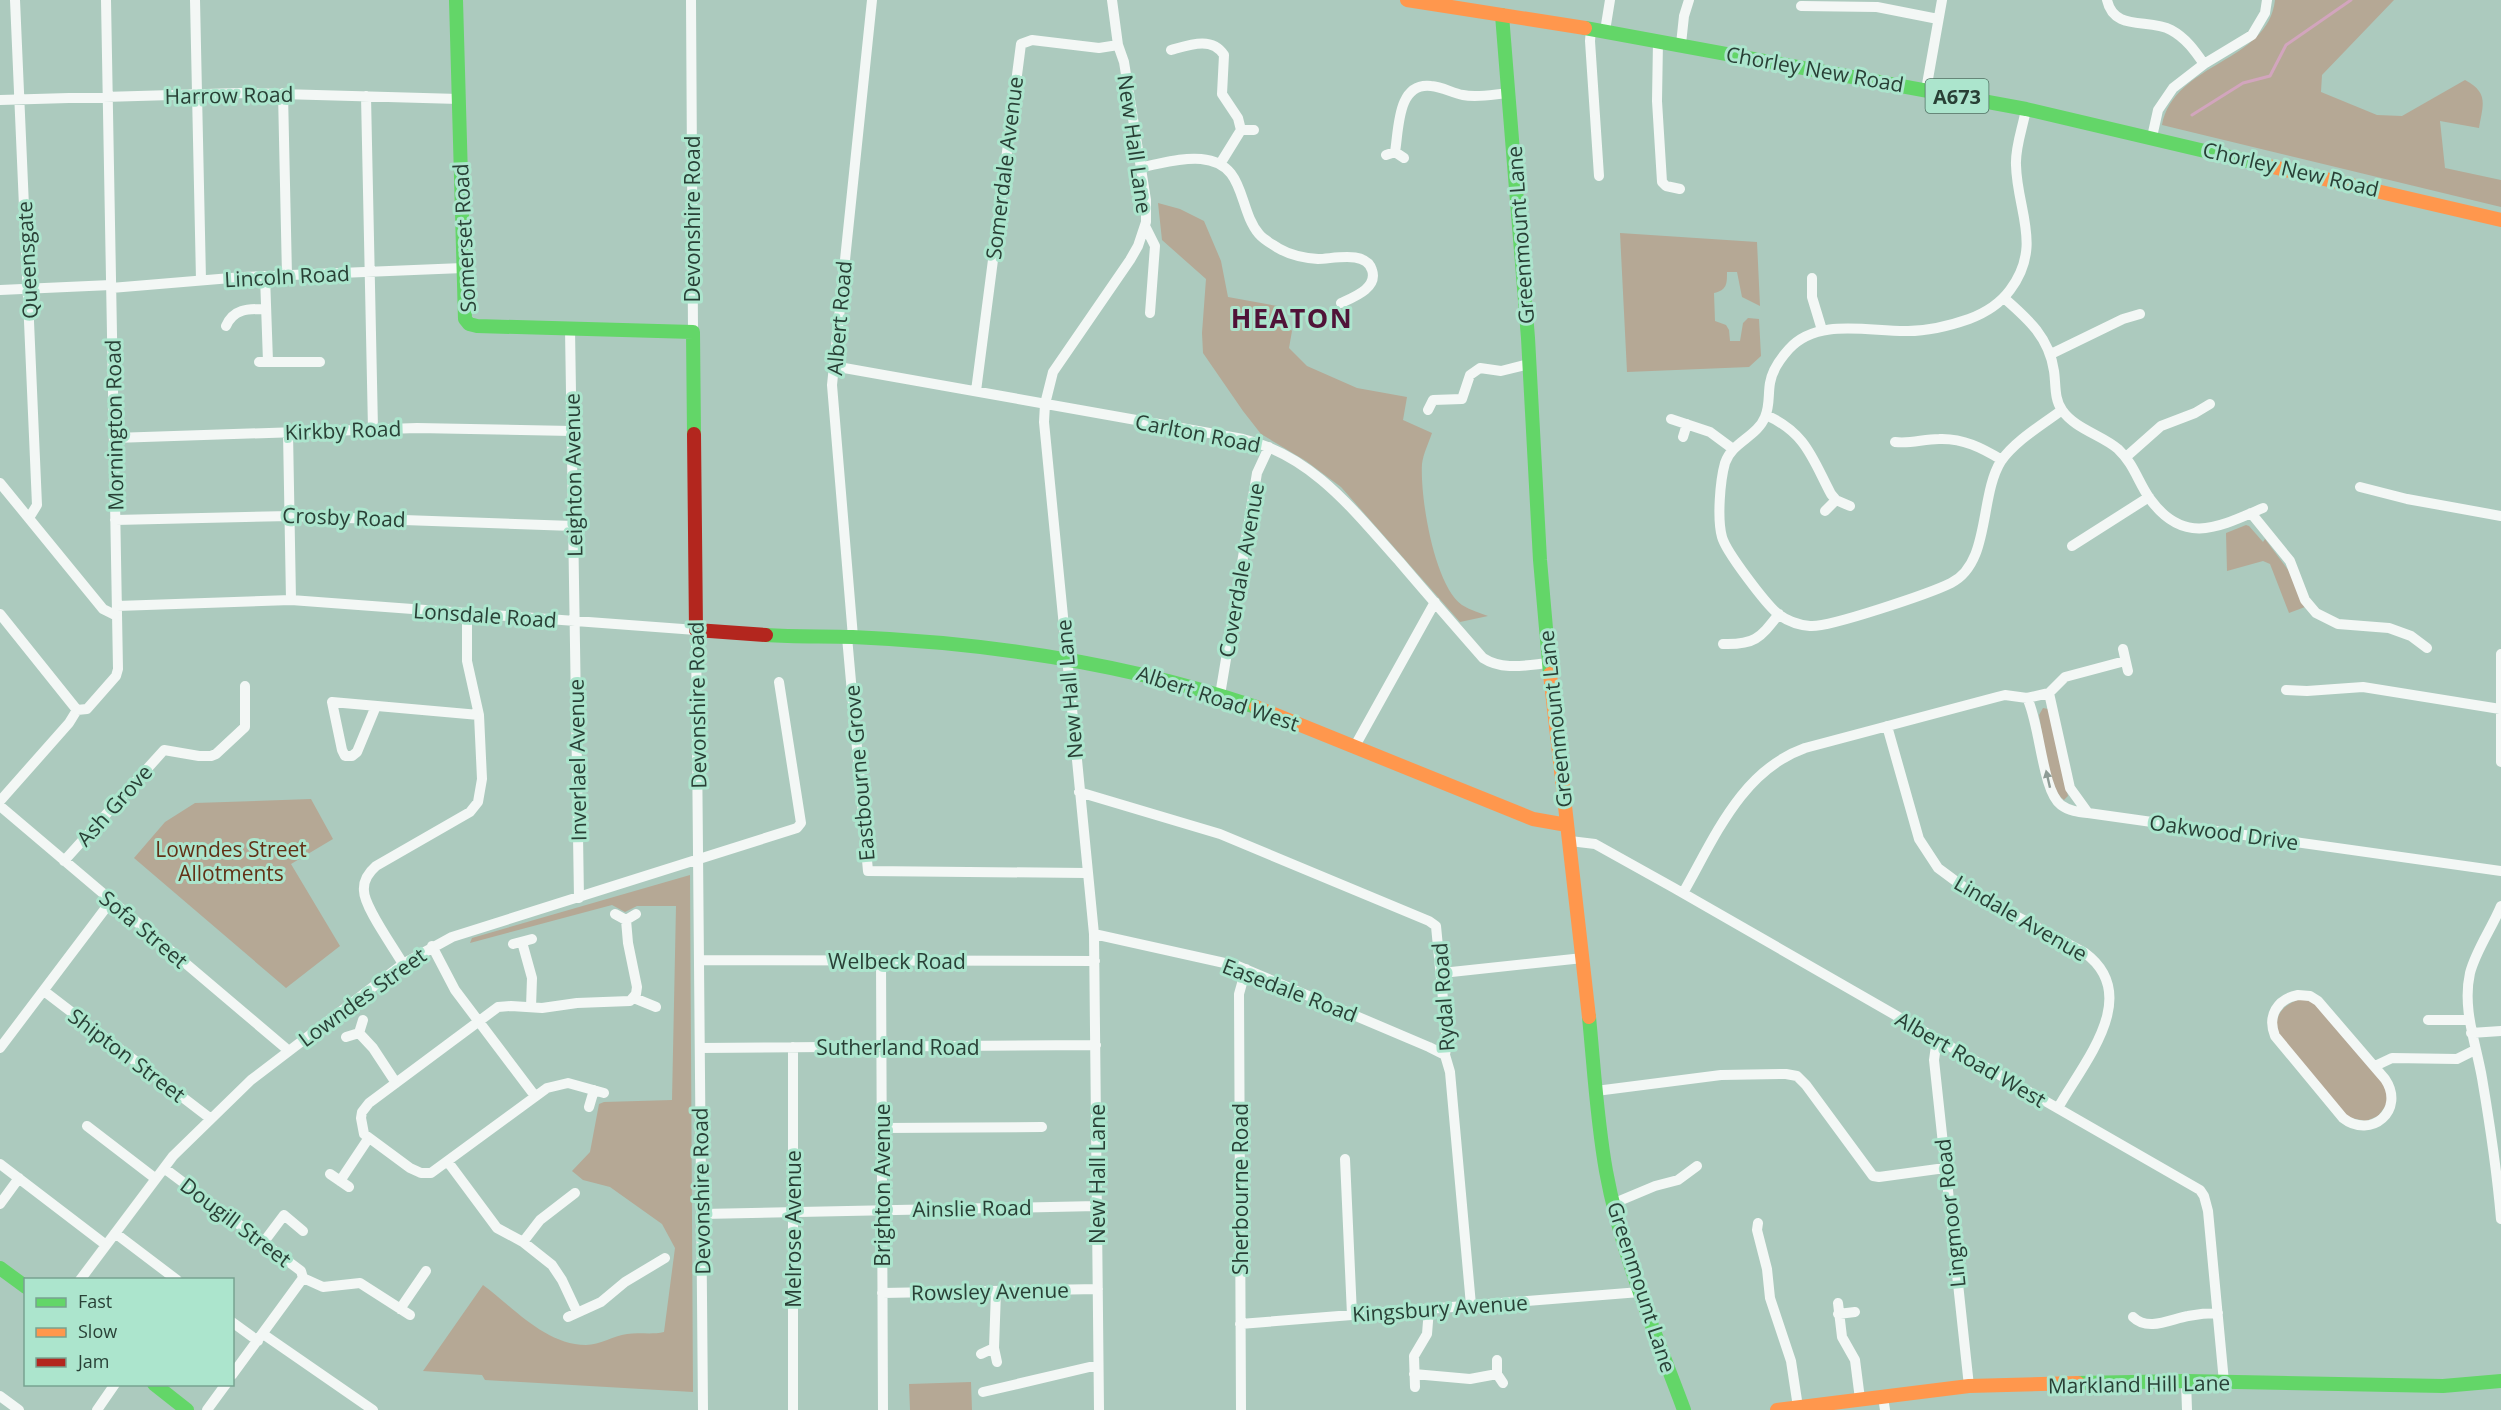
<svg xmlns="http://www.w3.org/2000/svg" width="2501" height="1410" font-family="'Open Sans',sans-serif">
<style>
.green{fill:#b5a895}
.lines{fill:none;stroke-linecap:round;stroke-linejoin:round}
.stream{stroke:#d2a5bd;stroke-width:3}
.street{stroke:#f3f7f5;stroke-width:10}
.fast{stroke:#63d668;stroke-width:14}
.slow{stroke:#ff974d;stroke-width:14}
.jam{stroke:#b3261e;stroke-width:14}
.oneway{fill:#8e9c96}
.labels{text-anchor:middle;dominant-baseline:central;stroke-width:6;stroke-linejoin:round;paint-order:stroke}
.shield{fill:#ace5cd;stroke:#507263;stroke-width:1.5}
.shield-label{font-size:20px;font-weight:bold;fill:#294036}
.street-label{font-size:21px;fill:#294036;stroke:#ace5cd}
.park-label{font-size:21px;fill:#623116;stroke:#ace5cd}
.district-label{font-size:27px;font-weight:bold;letter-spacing:1.5px;fill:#501338;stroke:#ace5cd}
</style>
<rect width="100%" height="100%" fill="#accabe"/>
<path class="green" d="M2275,0H2394L2322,75L2321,92L2377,115L2402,116L2465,80C2489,93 2483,104 2479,128L2440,121L2445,168L2501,180V207L2162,125C2174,62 2268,63 2275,0Z
M1158,203L1180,209L1204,221L1221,261L1228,297L1283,307L1281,317L1292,331L1289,348L1307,366L1357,388L1407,397L1403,420L1432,433C1429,442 1423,454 1422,464C1420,497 1434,585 1462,605C1470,610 1480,613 1488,616L1460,622L1341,487L1306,461L1261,434L1243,411L1203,353L1202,333L1206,279L1162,240Z
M1620,233L1757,242L1760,306L1742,297L1737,272H1727C1727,284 1727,290 1714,293L1715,321L1726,325L1729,330L1730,341H1740L1743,323L1748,318L1759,319L1761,356L1749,367L1627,372Z
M2246,525L2249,526L2263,542L2265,539L2289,571L2305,607L2289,613L2270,564L2263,561L2227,571L2226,533Z
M2043,708L2048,709L2050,712L2068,796L2064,800C2048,789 2043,736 2039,715Z
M311,799L333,839L291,864L340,946L286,988L134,858L165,822L195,803Z
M690,875L693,1392L485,1380L482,1375L423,1371L483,1285C513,1307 545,1345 586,1345C600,1345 613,1336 627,1334C639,1332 651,1335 664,1332L675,1248L662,1224L610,1187L583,1180L572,1171L590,1152L599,1104L604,1102L672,1100L676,906H637L625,912L612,905L470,943L472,938Z
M2301,999L2313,1002L2387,1088V1104L2378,1116L2366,1121L2351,1118L2346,1115L2280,1036C2271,1017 2283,1004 2301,999Z
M971,1382L972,1410H910L909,1384Z"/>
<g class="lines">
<path class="stream" d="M2192,115L2243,83L2270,76L2286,45L2351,0"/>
<path class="street" d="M15,0L37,505L29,518
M195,0L201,280
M691,0L693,332
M2107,0C2114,32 2149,18 2171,30C2186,38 2195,51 2204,64
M1801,6L1877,7L1938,19
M1591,29L1590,41L1599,176
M1605,31L1610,0
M1658,41L1657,101L1662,182L1666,186L1680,189
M1681,44L1684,16L1689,0
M1171,50C1189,45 1212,36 1224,55L1222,94L1238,118L1241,130L1220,164
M1926,90L1942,0
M283,93L287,276
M366,96L373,429
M0,100L241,93L459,99
M2026,109C2023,127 2015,147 2016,165C2017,211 2043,246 2010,290C1999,305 1985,313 1969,319C1949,326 1929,331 1908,331C1870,332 1818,317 1789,349C1780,359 1772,370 1770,383C1768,394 1770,406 1765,417C1757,437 1732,442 1725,463C1720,481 1717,519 1722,537C1726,552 1766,604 1778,614C1787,621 1799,625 1810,626C1828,628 1931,593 1951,583C1991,563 1979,496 2001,461C2016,440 2042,425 2062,410
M1241,130H1254
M2152,137L2158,110L2173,88L2204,64L2252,35L2265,13L2267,0
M1395,152C1399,129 1397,82 1431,86C1443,87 1452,93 1463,95C1478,98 1495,94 1510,93
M1386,155L1395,152L1404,158
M1142,167C1160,164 1182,157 1201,159C1247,163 1237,208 1259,234C1264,240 1272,244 1278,248C1290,255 1304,258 1318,259C1333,259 1366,250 1372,270C1378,288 1354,297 1341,303
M1145,226L1155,246L1150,313
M265,276L268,362
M1812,278V297L1822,330
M111,288L243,277L463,268
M0,290L111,285
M2004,298C2028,319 2049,337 2054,371C2056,384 2054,399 2062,410C2075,429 2102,435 2118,449C2134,464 2138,482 2150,499C2184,546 2219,527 2263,508
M226,326C234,308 249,309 266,309
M570,329L579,898
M2051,354L2123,319L2140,314
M259,362H320
M833,366L1243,439C1312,455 1354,511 1399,561C1427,594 1455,626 1483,658C1503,671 1527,665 1549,663
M976,391L1021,44L1032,40L1099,48L1118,45
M1428,410L1433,400L1462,399L1470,375L1480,368L1501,371L1529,364
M1766,415C1806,433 1812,458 1831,494L1836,500L1850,506
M1671,419L1710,432L1733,449
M288,432L291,600
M1683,437L1687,424
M114,438L417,428L572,431
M1895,442C1911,444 1923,439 1939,439C1963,438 1982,448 2002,460
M2126,457L2161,426L2195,413L2210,404
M0,483L103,609L117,616
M2360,487L2407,499L2501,516
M1825,511L1836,500
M2251,513L2290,561L2305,600L2316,613L2338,624L2389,628L2411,636L2427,648
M115,520L290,516L573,526
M2072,546L2149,497
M117,606L291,600L696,630L703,1410
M0,614L77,710
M847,637L868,871L1086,873
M853,637L832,385L872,0
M1723,644C1755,645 1760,638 1779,614
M2123,649L2128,671
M2501,654V762
M2286,690L2307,691L2363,687L2500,709
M2049,693L2070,788L2088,813
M1220,695L1257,473L1269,447
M2027,698C2040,723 2042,791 2061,805C2069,811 2079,812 2088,813L2501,871
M376,706L357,752L352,756H345L342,750L332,702L479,715
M1887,726L1919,839L1938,868L1969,891L2085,953C2143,996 2083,1063 2058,1108
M1355,746L1435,602
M1079,792L1220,834L1429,921L1436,926L1447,1041L1445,1055L1450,1072L1471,1305
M0,801L69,723L77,710L87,709L116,676L118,669L106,0
M0,806L289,1051
M1570,841L1595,844L1674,888L2200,1190L2204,1196L2208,1211L2224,1382
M64,861L164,750L199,756H211L216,754L245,727V686
M1683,893C1715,837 1741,771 1805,748L1997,697L2005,695L2027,698L2049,693L2065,677L2125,661
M2501,906C2492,928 2476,950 2470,973C2462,1009 2476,1043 2482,1078C2490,1125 2497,1172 2501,1219
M615,914L626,920L636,914
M1094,934L1238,966L1429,1047L1445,1055
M522,942L532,978L531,1007
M513,944L532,939
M432,946L455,990L535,1096
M699,960L1095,961
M881,961L883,1410
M403,964C394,948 364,907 364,891C363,881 368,873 376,866L470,812L478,802L482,779L479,715L467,661V614
M1442,973L1583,958
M44,991L211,1119
M2298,995L2310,996L2318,1001L2385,1079C2406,1110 2371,1140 2343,1118L2275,1036C2267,1016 2277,999 2298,995Z
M634,998L656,1007
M2428,1020H2469
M359,1033L373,1048L396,1083
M2471,1033L2501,1031
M346,1037L359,1033L363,1020
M1937,1039L1934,1060L1969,1386
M0,1048L111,901
M700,1048L1096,1045
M2375,1066L2392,1058L2457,1059L2475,1050
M1596,1091L1721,1075L1786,1074L1797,1076L1806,1085L1873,1176L1879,1177L1945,1168
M604,1093L568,1083L547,1088L431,1173H421L410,1168L364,1134L361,1118L362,1112L369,1103L498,1007L511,1006L542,1008L577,1003L630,1001L636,994L637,987L628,943L626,920
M589,1107L594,1090
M87,1126L156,1179
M882,1128L1042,1127
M1345,1159L1352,1315
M448,1162L497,1228L523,1242L552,1265L562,1280L577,1312
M0,1164L106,1245
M164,1168L301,1271L303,1278
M330,1174L349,1187
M340,1181L368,1139
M0,1204L19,1178
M1612,1204L1655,1186L1678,1180L1697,1166
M702,1214L1097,1206
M1758,1223L1757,1230L1767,1269L1770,1298L1791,1361L1798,1407
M115,1233L177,1280
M523,1242L540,1220L575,1193
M263,1243L284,1215L303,1231
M303,1278L323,1287L360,1283L410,1315
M80,1280L173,1156L251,1080L403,964L452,937L797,828L801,823L779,682
M996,1291L994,1348L997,1362
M882,1293L1098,1289
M1838,1303L1842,1337L1855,1360L1860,1399
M400,1309L426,1271
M1838,1314L1855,1312
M568,1317L601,1302L625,1282L665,1258
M2133,1317C2148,1332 2171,1319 2188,1316C2198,1314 2208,1313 2218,1313
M232,1322L258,1341
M1240,1324L1640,1292
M263,1334L373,1410
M981,1354L994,1348
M1497,1360V1374L1503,1383
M1414,1374L1470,1379L1497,1374
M232,1375L303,1278
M2186,1381L2187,1410
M1415,1387L1414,1356L1427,1334L1429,1309
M983,1392L1098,1365
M0,1396L19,1410
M1883,1397L1885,1410
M97,1410L115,1384
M207,1410L226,1384
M793,1410V1047
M1099,1410L1094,934L1044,422L1045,404L1053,372L1130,260L1138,246L1146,222V200L1124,62L1118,45L1112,0
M1241,1410L1239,994L1246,969"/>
<path class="fast" d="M456,0L465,319L469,324L477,326L693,332L694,434
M1502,15L1528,338L1540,560L1550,674
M1585,28L2026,109L2260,164
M766,635C795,637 824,636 853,637C990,643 1126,663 1256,707
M1589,1017C1594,1068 1597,1121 1606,1171C1621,1254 1655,1332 1684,1410
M0,1268L26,1287
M2078,1383L2186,1381L2443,1386L2501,1381
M154,1384L187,1410"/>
<path class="slow" d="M1407,0L1585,28
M2260,164L2501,220
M1550,674L1589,1017
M1256,707L1533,819L1567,825
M1777,1410L1969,1386L2078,1383"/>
<path class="jam" d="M694,434L696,630L766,635"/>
</g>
<defs><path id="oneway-solid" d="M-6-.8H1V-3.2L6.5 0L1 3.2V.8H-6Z" transform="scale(1.5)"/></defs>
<use class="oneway" href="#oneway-solid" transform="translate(2048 779) rotate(-103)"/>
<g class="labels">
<rect class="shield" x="1925.5" y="79" width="63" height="34" rx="4.5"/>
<g class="shield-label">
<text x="1957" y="96">A673</text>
</g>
<g class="street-label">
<text transform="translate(1815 69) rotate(10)">Chorley New Road</text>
<text transform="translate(229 95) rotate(-1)">Harrow Road</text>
<text transform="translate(1135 144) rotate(82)">New Hall Lane</text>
<text transform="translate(1004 168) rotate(-83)">Somerdale Avenue</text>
<text transform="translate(2291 169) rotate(13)">Chorley New Road</text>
<text transform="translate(692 219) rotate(-90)">Devonshire Road</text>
<text transform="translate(1520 235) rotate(-94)">Greenmount Lane</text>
<text transform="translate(464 238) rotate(-93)">Somerset Road</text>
<text transform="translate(27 260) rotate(-93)">Queensgate</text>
<text transform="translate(287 276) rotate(-3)">Lincoln Road</text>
<text transform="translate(839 318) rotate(-85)">Albert Road</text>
<text transform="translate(114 425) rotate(-91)">Mornington Road</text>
<text transform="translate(343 430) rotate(-2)">Kirkby Road</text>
<text transform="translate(1198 433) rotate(11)">Carlton Road</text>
<text transform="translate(573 475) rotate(-91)">Leighton Avenue</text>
<text transform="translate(344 517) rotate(2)">Crosby Road</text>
<text transform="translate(1241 570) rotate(-80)">Coverdale Avenue</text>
<text transform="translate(485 615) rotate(4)">Lonsdale Road</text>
<text transform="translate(1069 689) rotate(-95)">New Hall Lane</text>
<text transform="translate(1218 698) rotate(18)">Albert Road West</text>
<text transform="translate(697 705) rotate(-91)">Devonshire Road</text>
<text transform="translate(1555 719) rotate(-96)">Greenmount Lane</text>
<text transform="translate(577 760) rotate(-91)">Inverlael Avenue</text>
<text transform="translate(859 773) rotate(-95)">Eastbourne Grove</text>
<text transform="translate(114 805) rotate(-48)">Ash Grove</text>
<text transform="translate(2224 832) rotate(8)">Oakwood Drive</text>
<text transform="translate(2021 918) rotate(30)">Lindale Avenue</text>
<text transform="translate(144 929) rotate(40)">Sofa Street</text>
<text x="897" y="961">Welbeck Road</text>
<text transform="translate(1290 990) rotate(21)">Easedale Road</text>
<text transform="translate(362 997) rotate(-36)">Lowndes Street</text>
<text transform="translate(1443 997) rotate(-94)">Rydal Road</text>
<text x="898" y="1047">Sutherland Road</text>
<text transform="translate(127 1055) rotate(37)">Shipton Street</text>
<text transform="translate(1971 1059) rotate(30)">Albert Road West</text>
<text transform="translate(1097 1174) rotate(-90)">New Hall Lane</text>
<text transform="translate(882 1185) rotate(-90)">Brighton Avenue</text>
<text transform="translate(1240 1189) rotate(-90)">Sherbourne Road</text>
<text transform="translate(701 1191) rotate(-91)">Devonshire Road</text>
<text transform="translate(972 1208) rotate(-1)">Ainslie Road</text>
<text transform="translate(1950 1213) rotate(-96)">Lingmoor Road</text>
<text transform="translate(236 1222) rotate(37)">Dougill Street</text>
<text transform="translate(793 1229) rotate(-90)">Melrose Avenue</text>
<text transform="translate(1642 1287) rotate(72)">Greenmount Lane</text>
<text transform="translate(990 1291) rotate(-1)">Rowsley Avenue</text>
<text transform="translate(1440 1308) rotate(-4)">Kingsbury Avenue</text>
<text transform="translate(2139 1384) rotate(-1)">Markland Hill Lane</text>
</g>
<g class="park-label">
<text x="231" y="849">Lowndes Street<tspan x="231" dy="24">Allotments</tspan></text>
</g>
<g class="district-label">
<text x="1292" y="317">HEATON</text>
</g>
</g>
<rect x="24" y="1278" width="210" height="108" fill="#ace5cd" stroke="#78a391" stroke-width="1.5"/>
<rect x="36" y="1298" width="30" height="9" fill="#63d668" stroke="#78a391" stroke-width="1.5"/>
<text x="78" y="1308" font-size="18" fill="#294036">Fast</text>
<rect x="36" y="1328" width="30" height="9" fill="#ff974d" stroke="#78a391" stroke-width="1.5"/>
<text x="78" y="1338" font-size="18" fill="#294036">Slow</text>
<rect x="36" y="1358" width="30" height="9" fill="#b3261e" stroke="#78a391" stroke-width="1.5"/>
<text x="78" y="1368" font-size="18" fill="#294036">Jam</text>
</svg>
